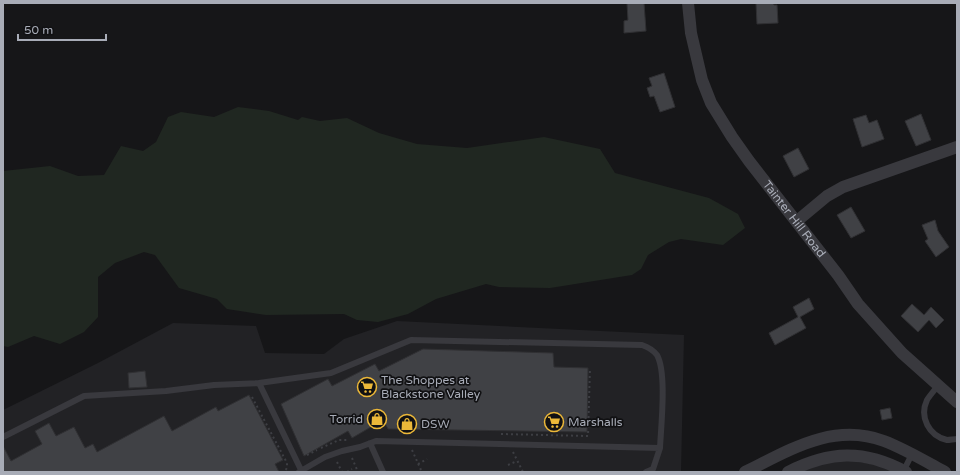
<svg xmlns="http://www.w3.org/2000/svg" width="960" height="475" font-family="'Varela Round',sans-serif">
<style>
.built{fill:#222225}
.green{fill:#202721}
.building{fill:#404145;stroke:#303033}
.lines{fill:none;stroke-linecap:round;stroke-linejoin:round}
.path{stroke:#3d3e43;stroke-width:2;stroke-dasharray:2 3;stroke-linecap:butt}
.service{stroke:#39393e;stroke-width:6}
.minor{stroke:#39393e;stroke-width:12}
.labels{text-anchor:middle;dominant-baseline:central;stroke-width:3.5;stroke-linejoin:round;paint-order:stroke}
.street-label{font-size:12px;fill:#a8acb7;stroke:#111113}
.poi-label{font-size:12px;fill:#a8acb7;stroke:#111113;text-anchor:start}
</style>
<rect width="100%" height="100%" fill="#161618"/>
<path class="built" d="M397,321L684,335L681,472H3V410L98,363L173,323L256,326L265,353L324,354L344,339Z
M834,456L906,472H788Z"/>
<path class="green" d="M238,107L269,111L298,120L302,117L320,121L347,118L379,133L417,144L467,148L544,137L600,149L615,173L709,198L738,214L745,228L723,245L681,239L669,242L648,255L641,269L632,275L550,288L499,287L486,284L436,299L408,314L378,322L357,320L344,314L266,315L227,309L217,299L179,288L155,255L144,252L115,263L98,277V317L84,332L60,344L34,336L8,347L3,346V171L50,166L78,176L104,175L121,146L143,151L156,142L168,117L181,112L214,117Z"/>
<path class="building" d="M627,3H644L646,31L624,33V21L628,20Z
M756,3H773L774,5H777L778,23L757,24Z
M664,73L675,107L660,112L654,96L650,97L647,88L652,86L649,78Z
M921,114L931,140L916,146L905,121Z
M866,115L869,123L877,120L884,139L862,147L853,119Z
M798,148L809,169L794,177L783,156Z
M851,207L865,231L851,238L837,215Z
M935,220L938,231L949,247L936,257L925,241L928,239L922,225Z
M809,298L814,309L800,317L806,328L775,345L769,333L798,317L793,307Z
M912,304L924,315L931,307L944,320L936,328L929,320L918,332L901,316Z
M423,349L553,353L554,367L588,368L587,432L388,429L383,420L352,438L348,431L304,456L281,404L328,379L332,386L375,364L379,371Z
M145,371L147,387L129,388L128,373Z
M249,395L283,460L275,464L279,472H3V446L11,461L42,444L35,431L49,423L56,436L74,427L85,448L93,444L97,452L164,416L172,431L216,407L218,411Z
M890,408L892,418L882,420L880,410Z"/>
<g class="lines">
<path class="path" d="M252,397L287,463V468L284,472
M501,434L588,436L590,368
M321,448L339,440H349
M412,450L421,470
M513,452L523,472
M307,455L317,450
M352,458L358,472
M337,462L342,472
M418,464L427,459
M508,465L517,461
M347,472L352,469"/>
<path class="service" d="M259,383L331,373L411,340L642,345C648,347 653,350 657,355C667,373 661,426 660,448L376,441L360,447L342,451L325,457L299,472
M938,385C935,390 930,395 927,400C919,417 929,436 947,440C950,440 954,439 957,439
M3,437L84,396L166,391L214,385L259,383L302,472
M370,443L383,472
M646,472L653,469L660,448
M903,472L912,454"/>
<g class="minor">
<path id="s1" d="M688,3L691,33L702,80L711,103L732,137L749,161L838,275L858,304L902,353L957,402"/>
<path d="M797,221L827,196L843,187L957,147"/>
<path d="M745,472C790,450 833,422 884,441C905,449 925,461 945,472"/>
<path d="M788,472C829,451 864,449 906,472"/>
</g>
</g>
<defs>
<g id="supermarket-ring" transform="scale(1)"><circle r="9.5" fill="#111113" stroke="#ecb839" stroke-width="1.5"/><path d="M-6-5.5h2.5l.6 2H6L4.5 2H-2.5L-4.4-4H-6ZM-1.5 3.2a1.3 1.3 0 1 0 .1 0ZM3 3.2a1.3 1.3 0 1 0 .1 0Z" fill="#ecb839"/></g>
<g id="shop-ring" transform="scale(1)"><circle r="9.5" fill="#111113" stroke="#ecb839" stroke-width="1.5"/><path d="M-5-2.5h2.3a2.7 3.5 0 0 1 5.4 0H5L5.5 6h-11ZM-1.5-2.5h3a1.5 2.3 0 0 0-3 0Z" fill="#ecb839"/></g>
</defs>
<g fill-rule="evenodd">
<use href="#supermarket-ring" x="367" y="387"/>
<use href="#shop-ring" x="377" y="419"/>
<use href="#supermarket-ring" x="554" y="422"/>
<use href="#shop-ring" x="407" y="424"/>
</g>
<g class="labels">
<g class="street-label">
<text stroke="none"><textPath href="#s1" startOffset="246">Tainter Hill Road</textPath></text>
</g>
<g class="poi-label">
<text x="381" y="380">The Shoppes at<tspan x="381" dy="14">Blackstone Valley</tspan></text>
<text x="363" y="419" text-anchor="end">Torrid</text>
<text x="568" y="422">Marshalls</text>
<text x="421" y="424">DSW</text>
</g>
</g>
<rect width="960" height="475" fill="none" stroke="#a8acb7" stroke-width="8"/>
<path d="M18 34v6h88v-6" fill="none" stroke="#a8acb7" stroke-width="2"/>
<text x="24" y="34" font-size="12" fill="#a8acb7" stroke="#111113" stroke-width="3" paint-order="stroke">50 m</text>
</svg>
